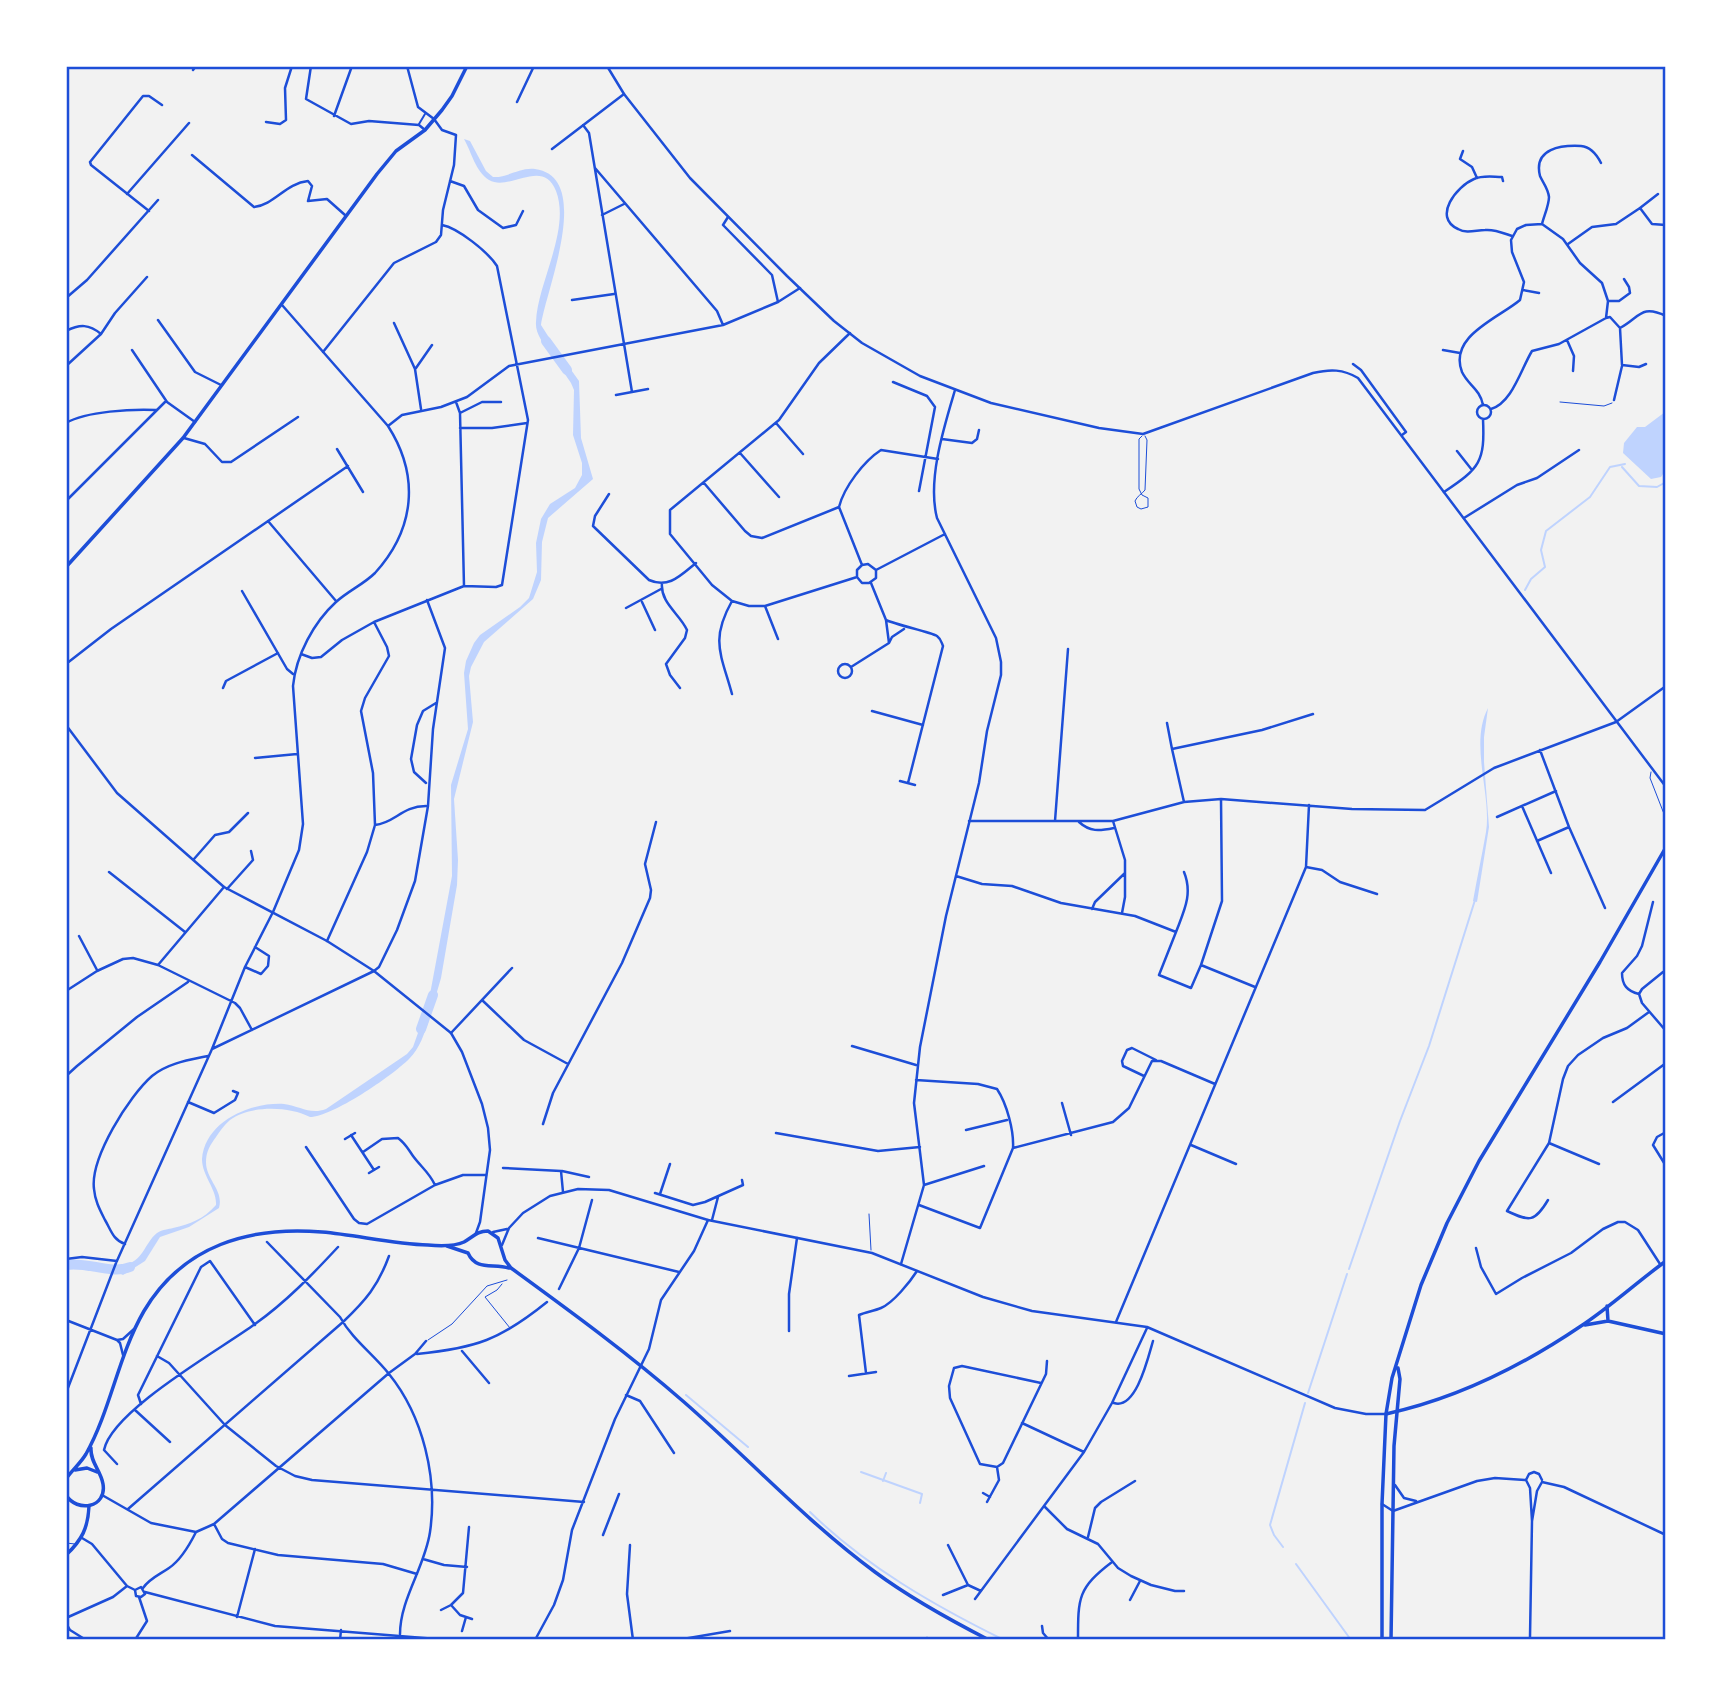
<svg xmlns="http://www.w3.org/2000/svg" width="1732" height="1706" font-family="'Sofia Sans Condensed',sans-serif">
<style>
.water{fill:#bfd3fe}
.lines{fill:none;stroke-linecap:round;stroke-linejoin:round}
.stream{stroke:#bfd3fe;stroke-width:2}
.river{stroke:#bfd3fe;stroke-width:10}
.service{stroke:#1d4ed8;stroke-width:1}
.pedestrian{stroke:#1d4ed8;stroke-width:2}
.minor{stroke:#1d4ed8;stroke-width:2.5}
.tertiary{stroke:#1d4ed8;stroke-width:2.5}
.secondary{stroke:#1d4ed8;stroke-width:3.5}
.primary{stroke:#1d4ed8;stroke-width:3.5}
.trunk{stroke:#1d4ed8;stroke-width:3.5}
.neatline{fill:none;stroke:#1d4ed8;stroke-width:2.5}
</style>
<rect width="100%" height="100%" fill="#f2f2f2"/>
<path class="water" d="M464,139L470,141L486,171L493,177C507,178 520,167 535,169C594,177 546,290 541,325L557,350L549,351C543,343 535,333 536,322C537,284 571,230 556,191C543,157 510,192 489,180C475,171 472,153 464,139Z
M564,360L579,381L581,438L593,479L548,518L542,542L541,580L533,599L484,642L471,667L469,676L473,722L454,799L458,860L457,885L441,978L432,1009L428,1005L452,876L451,785L468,729L464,673L466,661L474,643L480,635L520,607L529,598L537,572L536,543L541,519L550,504L575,488L582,475V463L573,435L574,390L571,383L556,361Z
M1665,412V471L1661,477L1651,479L1623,453L1624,443L1637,427H1645Z
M1488,708L1484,737V762L1489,827L1477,902L1473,901C1477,878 1482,855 1486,832C1492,795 1469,744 1488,708Z
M424,1016L429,1020C424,1034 420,1048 409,1059C392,1076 332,1117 310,1117C289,1106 250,1105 230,1120C224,1125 220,1131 216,1137C210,1145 206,1152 206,1162C206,1180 224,1190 219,1208L189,1227L160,1237L145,1261L123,1275L119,1273L121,1264C142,1266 144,1243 157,1233C161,1230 169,1229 173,1228C190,1224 204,1219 216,1205C217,1189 202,1176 202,1159C205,1121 251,1102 284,1104C300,1106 310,1115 326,1109L407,1054L413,1047Z"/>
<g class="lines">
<path class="stream" d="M1622,467L1639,486L1657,487L1666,482
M1525,590L1531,579L1545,567L1541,550L1546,531L1590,497L1610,467L1625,464
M1349,1269L1400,1121L1429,1046L1475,900
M1308,1393L1347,1274
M686,1395L748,1447
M861,1472L922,1494L920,1503
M883,1481L886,1473
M810,1512C865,1566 935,1606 1004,1640
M1283,1547L1274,1535L1270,1525L1305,1403
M1296,1564L1351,1640"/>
<path class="river" d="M546,341L567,370
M421,1029L433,995
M66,1265C87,1261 111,1275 130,1267"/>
<path class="service" d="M1560,402L1604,406L1612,403
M1142,436L1139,439V489L1142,495L1148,498V507L1141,509L1137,507L1135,501C1137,496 1142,494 1145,490L1147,440L1145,436
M1651,772L1650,778L1666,819
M869,1214L871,1250
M502,1284L497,1290L485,1297L510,1328
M428,1340L452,1324L487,1286L507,1280
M66,1543L75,1544"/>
<path class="pedestrian" d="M419,124L425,114"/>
<path class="minor" d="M311,66L306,99L351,124L369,121L419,125L425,130
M193,70L196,66
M517,102L534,66
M334,116L352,66
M266,122L280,124L286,120L285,88L292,66
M583,125L589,133L632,392
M552,149L624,94
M1463,151L1460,159L1472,167L1477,178
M192,155L254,207C274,205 286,183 308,181L312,186L308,201L327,199L345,215
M595,168L717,311L723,325
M450,181L464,186L478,210L503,228L516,225L523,211
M1503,181L1502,177C1493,177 1483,175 1474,179C1457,186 1432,217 1458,229C1467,234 1476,230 1485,230C1495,229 1503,233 1512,236
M127,194L189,123
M1640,208L1658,194
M149,211L91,165L90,162L143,96H149L162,105
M602,215L624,204
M728,217L723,225L772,275L778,302
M1542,224C1544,216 1549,205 1549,197C1548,188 1543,183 1540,176C1533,148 1562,145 1581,146C1591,147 1597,155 1601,163
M1568,244L1592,227L1616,224L1640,208L1652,224L1666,225
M1523,290L1539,293
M66,298L87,280L158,200
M572,300L614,294
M1608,301H1619L1630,293L1629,287L1624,279
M158,320L195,372L221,385
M394,323L415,369L421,409
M1620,328L1622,365L1639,367L1646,364
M66,331C80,324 89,324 101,334
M850,333L819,363L779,420L670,510V534L712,585L732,601L749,606H765L857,577
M1567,340L1574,356L1573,371
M132,350L167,402L195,422
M1443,350L1460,353
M323,352L394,263L436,242L441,235L443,210L454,165L456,135L442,130L434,119L418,107L407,66
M1353,364L1361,370L1406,432L1402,435
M66,366L101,334L115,313L147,277
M416,368L432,345
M893,382L927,396L935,407L919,491
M616,395L648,389
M1614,400L1622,366
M456,402L460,413L464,586
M1477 412a7 7 0 1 1 14 0a7 7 0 1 1-14 0Z
M1483,405C1480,389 1468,385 1462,372C1448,336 1499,318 1520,300L1524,282L1512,252L1511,240L1517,229L1526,225L1542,224L1563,239L1580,263L1602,283L1608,301L1606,318
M1491,409C1512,403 1521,369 1532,351L1559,344L1606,318L1610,317L1620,328C1640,317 1641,304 1666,316
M460,413L482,402H501
M66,423C87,411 132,409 156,410
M776,423L803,454
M388,426L402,415L441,407L467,397L509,366L723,325L778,302L800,288
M460,428H492L527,423
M184,438L205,444L222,462H231L298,417
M942,439L972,443L977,439L979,430
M337,449L363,492
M1457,451L1472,470
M740,453L779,497
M704,483L745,531L751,536L762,538L839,507
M1444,492C1480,468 1485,462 1483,419
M609,494L595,516L593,526L649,580C669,589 681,575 696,563
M66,501L166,401
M839,507C844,487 864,461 881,450L938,459
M839,507L862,565
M1464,518L1517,485L1537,478L1579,450
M268,521L336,601
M876,570L945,534
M857,577L862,583H869L876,578V570
M857,577V570L862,565L868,564L876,570
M662,583C660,603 680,614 687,630L685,638L666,664L670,675L680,688
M242,591L287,669L293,674
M642,602L655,630
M765,606L778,639
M626,608L661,589
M886,620C897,625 930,632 937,636C941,639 941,641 943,646L908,783
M889,643L892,637L904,629
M301,654L312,658L321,657L342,640L374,622L464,586L496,587L502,585L528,420L497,266C488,252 458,228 442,225
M838 671a7 7 0 1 1 14 0a7 7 0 1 1-14 0Z
M66,664L111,629L348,466
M851,667L889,643L886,620L871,583
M223,688L226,681L278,653
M732,694C721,654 710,640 732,601
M872,711L923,725
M1167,723L1172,749
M1540,750L1569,827L1605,908
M255,758L297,754
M900,781L915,785
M426,783L414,772L411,759L417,725L423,711L436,703
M1184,802L1172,749L1262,730L1313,714
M1522,806L1551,873
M1497,817L1556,791
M969,821H1113L1184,802L1221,799L1352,809L1425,810L1494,768L1616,722L1666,686
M1055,821L1068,649
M1113,821L1125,860V897L1122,913
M1079,822C1090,832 1099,831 1114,828
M375,825C395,823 402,806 426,806
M1537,841L1569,827
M194,859L215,835L229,832L248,813
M1306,867L1322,870L1340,882L1377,894
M109,872L185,932
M956,876L982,884L1012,886L1061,903L1135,916L1176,932L1159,975L1191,988L1201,965L1255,987
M227,889L253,860L251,851
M1092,909L1095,902L1125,873
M1176,932C1184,911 1193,894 1184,872
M79,936L97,970
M327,941L367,852L375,825L373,773L361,711L365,698L389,656L387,647L374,622
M158,965L224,887
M1201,965L1222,901L1221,799
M245,967L261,974L268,966L269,956L255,947
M1663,972L1642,989L1639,994L1642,1003L1666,1031
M66,991L97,971L123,959L133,958L158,965L235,1003L240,1008L252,1030
M1639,994C1627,991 1622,985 1622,973L1637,956L1642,946L1653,902
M482,1000L524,1040L568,1064
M451,1033L512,968
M852,1046L916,1065
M212,1049L374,971L379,967L397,930L415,881L428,806L433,729L445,648L427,600
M66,1076L77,1066L137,1017L188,982
M1144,1076L1123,1066L1122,1061L1127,1050L1132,1048L1156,1060
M916,1080L978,1084L997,1089C1007,1104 1014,1131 1013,1148
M188,1102L214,1113L235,1100L238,1093L233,1091
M1613,1102L1666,1063
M1062,1103L1071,1135
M543,1124L553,1093L622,963L650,898L651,890L645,864L656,822
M966,1130L1007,1120
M1666,1132L1657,1137L1653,1145L1666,1166
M776,1133L878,1151L920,1147
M351,1135L374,1170
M345,1139L355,1133
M1549,1143L1599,1164
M1191,1145L1236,1164
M306,1147L354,1219L359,1223L367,1224L435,1185L463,1175H486
M363,1152L382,1139L398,1138C406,1144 408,1149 413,1156C421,1167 429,1172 435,1185
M503,1168L561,1171L563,1192
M562,1171L589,1177
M369,1173L379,1167
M924,1185L984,1166
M655,1193L693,1205L705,1202L743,1185L742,1180
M660,1194L670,1164
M1548,1200C1535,1222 1530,1222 1507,1211L1549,1143L1563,1079L1568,1066L1578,1055L1603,1038L1627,1028L1649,1012
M919,1205L980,1228L1013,1148L1113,1122L1129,1108L1152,1061H1161L1215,1084
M712,1220L718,1197
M538,1238L679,1272
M267,1242L340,1317C352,1339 373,1354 389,1374C423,1416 438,1478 430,1532C425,1567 400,1599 400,1634
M125,1244C113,1240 111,1230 105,1220C100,1210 95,1201 94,1189C90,1158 129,1096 152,1076C168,1063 189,1060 208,1056
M1476,1248L1481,1267L1496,1294L1522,1278L1571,1253L1603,1229L1618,1222H1625L1638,1230L1660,1264
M66,1259L82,1257L117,1261
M901,1264L924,1185L914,1103L920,1047L946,916L979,783L987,731L1001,675V662L996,638L937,518C927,480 944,427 955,390
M559,1289L579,1248L592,1200
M66,1320L117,1340L120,1343L123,1355
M1116,1322L1306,867L1309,805
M789,1331V1294L797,1238
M117,1340L123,1339L134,1329
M462,1351L489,1383
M417,1354C476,1348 500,1340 547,1302
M157,1356L169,1363L225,1425L276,1466L295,1476L312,1480L584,1502
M866,1373L859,1315C866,1312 874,1311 881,1308C893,1303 910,1282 917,1271
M849,1376L876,1372
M1041,1383L962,1366L954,1368L949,1386L950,1398L980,1464L997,1467L1003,1463L1046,1374L1047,1361
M66,1393L116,1263L212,1049L245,967L273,912L299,850L303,824L293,686C296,655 314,622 336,602C348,591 364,584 375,573C415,529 420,476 388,426L282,305
M626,1395L640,1401L674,1453
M1114,1403C1136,1410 1148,1358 1153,1341
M141,1404L138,1395L201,1267L210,1261L255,1325
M135,1410L170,1442
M1022,1423L1084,1452
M117,1464L104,1450C112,1410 221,1349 255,1324C286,1302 312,1275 338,1247
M1526,1480L1530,1488L1532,1521L1530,1637
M1526,1480L1529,1474L1534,1472L1539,1474L1542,1480
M1542,1482L1564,1487L1666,1535
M1395,1485L1404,1498L1416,1501
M983,1493L990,1497
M102,1495L151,1523L196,1532
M987,1502L999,1480L997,1467
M1382,1504L1393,1511L1477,1481L1495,1478L1525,1480
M1045,1507L1067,1529L1098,1544L1118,1568L1131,1576L1151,1585L1175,1591H1184
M128,1509L343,1322C366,1300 378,1286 389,1256
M1532,1521L1537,1491L1542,1482
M214,1524L222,1539L228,1543L278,1555L383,1564L417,1574
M603,1535L619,1494
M1088,1537L1095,1508L1101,1502L1135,1481
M82,1538L92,1544L127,1586L135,1590L136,1596L141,1597L145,1594L141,1587L135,1590
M630,1545L627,1594L633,1640
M948,1545L968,1585L981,1591
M423,1559L444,1565L467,1567
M143,1588C150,1578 159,1575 169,1568C181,1560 190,1544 196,1532L214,1524L389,1373L415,1354L426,1341
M145,1592L275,1626L449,1640
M943,1595L968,1585
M975,1599L1084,1452L1112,1403L1147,1328
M1130,1600L1140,1581
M451,1605L460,1615L466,1617
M441,1610L451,1605L463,1593L469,1527
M237,1617L255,1549
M66,1618L113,1597L127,1586
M66,1623L70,1630L86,1640
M1042,1626L1043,1633L1049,1640
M462,1631L466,1617L472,1619
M135,1640L147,1621L139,1597
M340,1640L341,1630
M535,1640L554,1605L563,1580L572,1530L615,1419L649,1349L661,1300L694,1251L708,1220
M677,1640L730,1631
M927,1640V1638
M1078,1640C1078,1597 1078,1588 1112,1562
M1523,1640L1530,1637L1537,1640"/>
<path class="tertiary" d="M607,66L624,94L690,178L787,276L834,321L862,343L920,376L991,403L1099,428L1143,434L1313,373C1330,369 1343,369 1358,378L1666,787
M66,725L117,793L224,887L327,941L374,971L451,1033L462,1052L482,1104L488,1128L490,1150L480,1222L476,1233
M493,1232L507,1229
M502,1245L509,1228L523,1213L550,1196L578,1189L609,1190L708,1220L872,1253L983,1297L1032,1311L1147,1327L1335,1408L1366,1414H1386"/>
<path class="secondary" d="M1607,1306L1608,1321
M1585,1325L1608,1321L1666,1334
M1386,1414C1455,1399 1522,1366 1581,1326C1610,1307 1637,1282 1666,1261"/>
<path class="primary" d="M66,567L183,438L377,174L396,151L425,130L442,110L452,96L467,66
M447,1246L468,1253C476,1271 493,1263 509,1268
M75,1470L87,1468L97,1472
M66,1479C72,1470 80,1464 86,1454C111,1409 118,1356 144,1311C183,1245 250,1226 322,1232C357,1235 392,1244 428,1245C439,1246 453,1247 464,1242C473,1237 477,1231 488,1231L498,1238L505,1260L511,1268C570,1311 629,1354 684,1402C748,1458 806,1521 875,1572C910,1598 950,1620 989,1640
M66,1495C77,1513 107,1508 103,1484C101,1471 90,1462 91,1448
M66,1555C82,1540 88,1528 89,1506"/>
<path class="trunk" d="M1382,1640V1504L1386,1414L1392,1378L1421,1285L1447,1223L1479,1161L1600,962L1666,847
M1391,1640L1394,1446L1400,1379L1398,1368"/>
</g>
<rect width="1732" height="1706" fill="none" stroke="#ffffff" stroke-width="136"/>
<rect x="68" y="68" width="1596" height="1570" class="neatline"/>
</svg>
